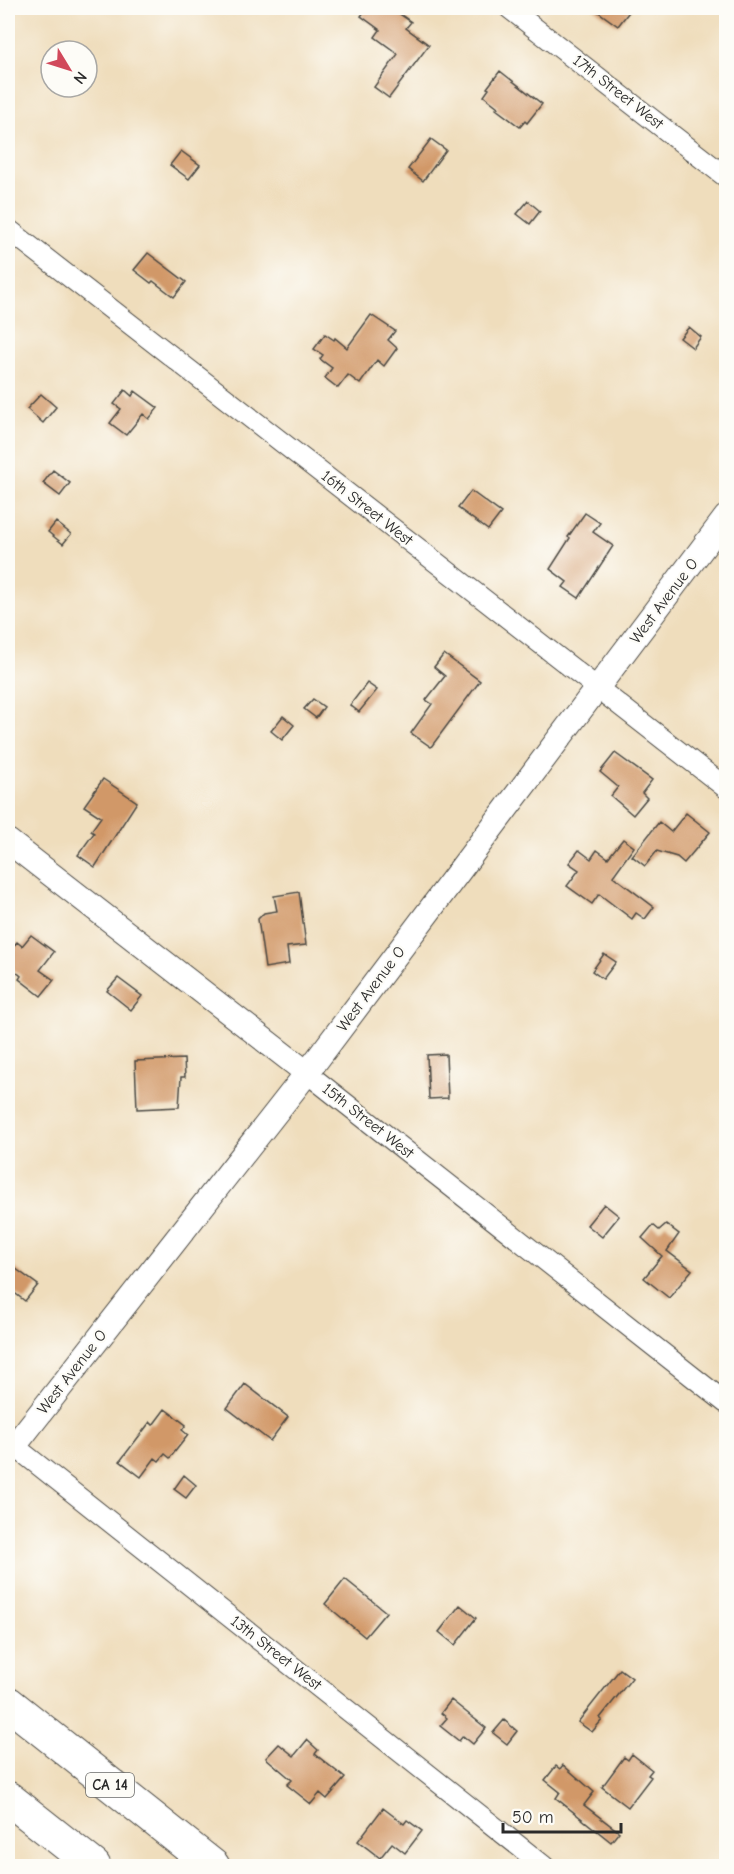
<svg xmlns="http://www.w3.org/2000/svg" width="734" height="1874" font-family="'Comic Neue',sans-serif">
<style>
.building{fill:#d19867}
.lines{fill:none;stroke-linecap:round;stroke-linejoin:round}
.minor-casing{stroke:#484641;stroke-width:22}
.tertiary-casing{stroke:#484641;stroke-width:26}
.motorway-casing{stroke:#484641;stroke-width:35}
.minor{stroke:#fff;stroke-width:20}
.tertiary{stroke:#fff;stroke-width:24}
.motorway{stroke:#fff;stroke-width:33}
.labels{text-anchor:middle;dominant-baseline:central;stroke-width:4.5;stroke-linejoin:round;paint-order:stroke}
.shield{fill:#fdfcf7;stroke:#6a6a68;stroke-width:1.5}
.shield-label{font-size:15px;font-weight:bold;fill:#2b2b2b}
.street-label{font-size:16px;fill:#2b2b2b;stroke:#fdfcf7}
</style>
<rect width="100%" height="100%" fill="#fdfcf7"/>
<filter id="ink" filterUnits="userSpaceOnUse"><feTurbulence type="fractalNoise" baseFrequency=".0167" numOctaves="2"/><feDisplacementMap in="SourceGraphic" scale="12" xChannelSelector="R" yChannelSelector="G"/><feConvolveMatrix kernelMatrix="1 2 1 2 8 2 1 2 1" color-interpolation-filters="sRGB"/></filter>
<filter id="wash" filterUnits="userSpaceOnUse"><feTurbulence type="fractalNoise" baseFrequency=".008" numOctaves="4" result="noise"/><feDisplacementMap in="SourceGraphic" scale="24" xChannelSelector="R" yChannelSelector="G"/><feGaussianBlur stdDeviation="1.35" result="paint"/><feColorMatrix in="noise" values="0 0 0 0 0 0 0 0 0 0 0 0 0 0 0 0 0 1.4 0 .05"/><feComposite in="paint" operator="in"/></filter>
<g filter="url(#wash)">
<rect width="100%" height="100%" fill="#efddbc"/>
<g id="blocks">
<path class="building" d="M367,8H391L411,22L406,28L429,45L389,98L374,87L398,54L375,37L380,30L361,16Z
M593,8H632L618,26Z
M500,71L542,104L527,123L525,121L520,127L496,109L498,107L484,96L489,89L487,88Z
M431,139L446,150L423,181L408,169Z
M181,151L200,165L189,179L170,165Z
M528,201L540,211L530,224L517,214Z
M148,253L186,282L174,297L153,281L151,283L134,270Z
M371,315L395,331L388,340L397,348L384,366L377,360L360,384L348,375L338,388L325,378L332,368L320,359L323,355L314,349L325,334L334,340L335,338L347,348Z
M689,327L701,337L693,348L680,338Z
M125,390L132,396L135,391L158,408L149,419L143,414L126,435L110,423L121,409L114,404Z
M41,394L56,407L43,423L27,409Z
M53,470L70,483L60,496L43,483Z
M471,491L501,513L488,530L458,508Z
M585,513L600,523L593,532L613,546L579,598L563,587L567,582L550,569L570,538L568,537Z
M56,522L71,534L63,544L48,532Z
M444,654L480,681L431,747L411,733L432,704L426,700L445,676L434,667Z
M367,683L377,690L359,712L350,705Z
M313,699L324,707L316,718L304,709Z
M283,716L294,725L282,740L271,731Z
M615,753L652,780L642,793L647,798L633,815L611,796L618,787L600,772Z
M103,779L137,802L95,867L78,855L94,833L91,831L101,817L84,806Z
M686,813L710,832L684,863L677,857L657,851L645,866L632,856L659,822L671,832Z
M623,839L634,847L613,876L654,907L645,919L636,913L632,919L599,894L592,904L567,886L579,870L569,863L579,850L591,859L597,850L608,858Z
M299,892L306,945L287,947L289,964L265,968L258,919L264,913L277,911L274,896Z
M31,935L54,952L40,970L54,980L41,996L19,979L21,976L8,965V953L17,942L22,946Z
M604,954L616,962L603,979L592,971Z
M118,978L142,996L131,1010L107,991Z
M446,1054L448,1098L429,1099L427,1055Z
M184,1059L185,1077H181L179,1107L137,1109L135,1061Z
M604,1204L619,1216L602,1237L587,1225Z
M666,1224L679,1234L667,1251L692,1270L669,1298L644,1278L662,1256L642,1238L653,1225L659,1230Z
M12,1266L38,1285L25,1301L8,1288V1273Z
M245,1384L288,1417L270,1441L227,1408Z
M165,1409L186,1425L182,1430L188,1435L170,1458L165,1454L159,1461L155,1458L141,1477L120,1461L150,1422L153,1425Z
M184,1475L196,1485L186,1498L174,1489Z
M345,1579L386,1612L365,1637L325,1604Z
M460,1605L476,1618L455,1645L439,1632Z
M620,1669L632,1678L600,1718L602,1720L592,1732L578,1722Z
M451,1700L486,1728L473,1744L463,1736L459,1741L440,1726L447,1718L441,1713Z
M504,1720L517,1731L507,1744L493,1733Z
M307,1740L318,1750L315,1754L345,1778L327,1799L320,1793L311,1804L287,1785L292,1780L266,1758L279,1744L294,1756Z
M632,1754L652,1770L648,1775L651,1777L628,1807L602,1787L624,1757L628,1760Z
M563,1765L594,1792L584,1805L619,1832L611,1842L556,1798L560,1792L545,1780L556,1766L560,1769Z
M383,1808L404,1824L407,1820L422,1831L405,1853L392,1843L380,1858L358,1841Z"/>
</g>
</g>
<g filter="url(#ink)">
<use href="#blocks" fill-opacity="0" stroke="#484641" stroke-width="1.5"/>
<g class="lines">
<g class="minor-casing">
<path id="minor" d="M509,8L726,177
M8,229L726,788
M307,1073L726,1403
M8,1441L544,1866"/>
</g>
<g class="tertiary-casing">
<path id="tertiary" d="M8,841L307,1073
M8,1454L307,1073L726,517"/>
</g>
<g class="motorway-casing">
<path id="motorway" d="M8,1703L213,1866
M8,1798L94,1866"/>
</g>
<use href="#minor" class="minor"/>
<use href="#tertiary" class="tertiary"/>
<use href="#motorway" class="motorway"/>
</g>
</g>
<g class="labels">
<rect class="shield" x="86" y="1773" width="48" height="24" rx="4.5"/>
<g class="shield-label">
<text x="110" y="1785">CA 14</text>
</g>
<g class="street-label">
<text transform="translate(618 92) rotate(38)">17th Street West</text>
<text transform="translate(367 508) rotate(38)">16th Street West</text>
<text transform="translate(664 601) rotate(-53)">West Avenue O</text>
<text transform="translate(371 989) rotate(-53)">West Avenue O</text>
<text transform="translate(368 1121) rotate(38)">15th Street West</text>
<text transform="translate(72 1372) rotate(-52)">West Avenue O</text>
<text transform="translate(276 1653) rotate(38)">13th Street West</text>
</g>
</g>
<rect width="734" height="1874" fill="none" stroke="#fdfcf7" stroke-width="30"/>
<g transform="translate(69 69) rotate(128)"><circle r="28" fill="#fdfcf7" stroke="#a9a8a5" stroke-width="1.5"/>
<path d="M0-4.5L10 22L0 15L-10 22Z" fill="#d1495b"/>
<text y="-9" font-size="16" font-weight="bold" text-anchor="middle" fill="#2b2b2b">N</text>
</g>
<path d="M503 1823v9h118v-9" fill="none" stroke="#2b2b2b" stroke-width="3"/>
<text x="512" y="1823" font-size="18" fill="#2b2b2b" stroke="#fdfcf7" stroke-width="4.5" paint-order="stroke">50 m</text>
</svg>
